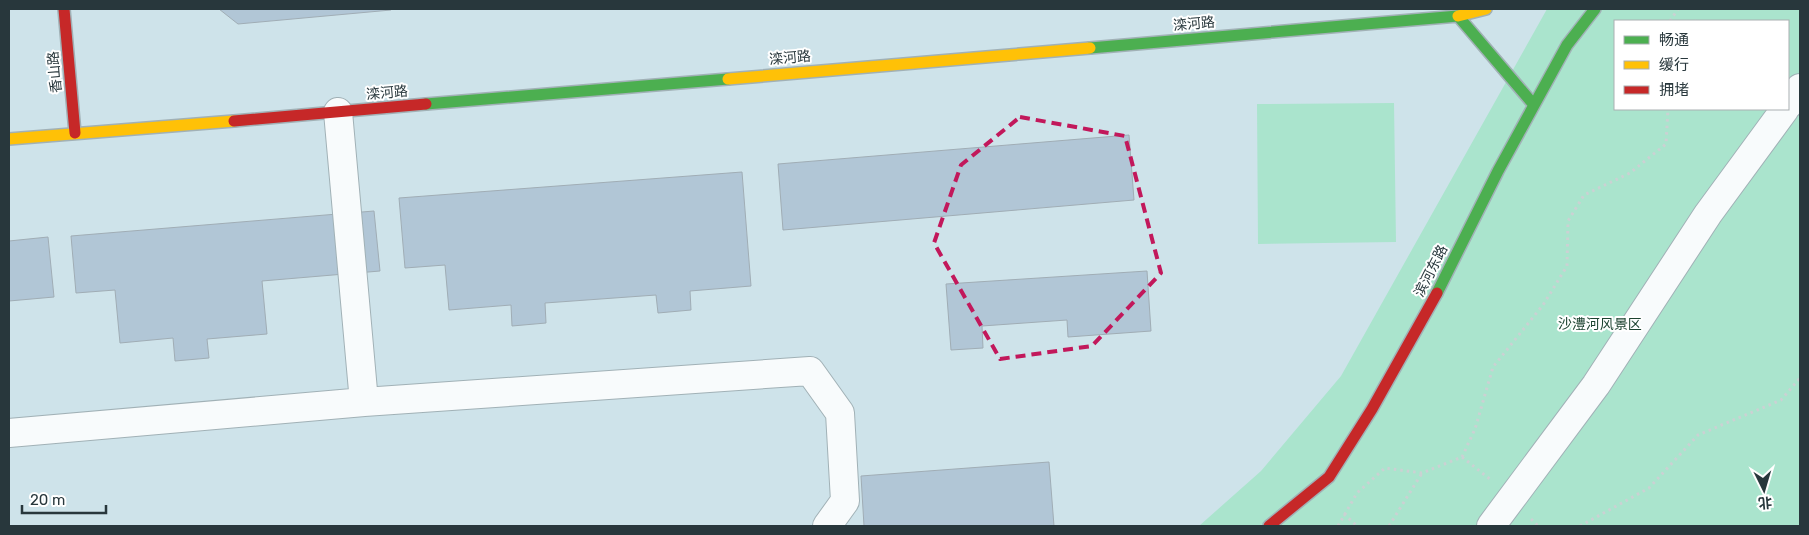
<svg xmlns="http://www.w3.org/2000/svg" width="1809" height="535" font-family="Rubik,'Noto Sans SC',sans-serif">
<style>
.green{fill:#aae4cd;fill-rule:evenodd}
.building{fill:#b1c6d6;stroke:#a0adb5}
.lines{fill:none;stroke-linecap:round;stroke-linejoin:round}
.street-casing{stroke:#a1b1b6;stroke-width:30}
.fast-casing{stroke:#a1b1b6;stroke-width:14}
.slow-casing{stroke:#a1b1b6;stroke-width:14}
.jam-casing{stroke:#a1b1b6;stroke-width:14}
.path{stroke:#cbd1d3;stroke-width:3;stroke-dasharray:2.5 4;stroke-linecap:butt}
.street{stroke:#f8fbfc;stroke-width:28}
.fast{stroke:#4caf50;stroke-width:11}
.slow{stroke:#ffc107;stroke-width:11}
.jam{stroke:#c62828;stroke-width:11}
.marked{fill:none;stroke:#c2185b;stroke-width:4;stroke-dasharray:10 6;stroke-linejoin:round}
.labels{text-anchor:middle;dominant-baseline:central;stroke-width:4;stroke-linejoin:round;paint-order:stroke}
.street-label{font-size:14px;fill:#28373c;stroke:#fff}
.park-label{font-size:14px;fill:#1c4330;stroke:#fff}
</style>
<rect width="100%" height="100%" fill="#cee3ea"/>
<path class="green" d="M1547,9H1800V526H1199L1261,471L1341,376ZM1615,21H1788V109H1615Z
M1394,103L1396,242L1258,244L1257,104Z"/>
<path class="building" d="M219,9H391V10L238,24Z
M1129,135L1134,200L783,230L778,164Z
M742,172L751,286L690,291L691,310L658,313L656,295L545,303L546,323L512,326L511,305L449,310L445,265L405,268L399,198Z
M374,211L380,271L262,281L267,334L207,339L209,358L175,361L173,338L120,343L115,290L76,293L71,236Z
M48,237L54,297L9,301V241Z
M1147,271L1151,331L1068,337L1067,320L982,326L983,348L951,350L946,284Z
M1049,462L1054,526H864L861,476Z"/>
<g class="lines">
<g class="street-casing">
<path id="street" d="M1788,105L1800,88
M364,402L810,371L840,413L845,501L827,526
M9,433L364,402L338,112
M1491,526L1596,385L1708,214L1785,109"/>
</g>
<g class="fast-casing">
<path id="fast" d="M1090,48L1458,16L1534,105
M426,104L728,79
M1437,293L1498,171L1567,45L1595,9"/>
</g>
<g class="slow-casing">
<path id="slow" d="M1458,16L1486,9
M728,79L1090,48
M9,139L234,121"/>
</g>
<g class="jam-casing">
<path id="jam" d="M64,9L75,133
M234,121L426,104
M1269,526L1329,477L1372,409L1437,293"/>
</g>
<path class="path" d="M1670,21L1678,9
M1695,21H1696
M1462,457L1491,480
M1344,514L1357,526
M1531,519L1538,526
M1338,526L1357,493L1385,468L1422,473L1462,457L1475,429L1493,367L1543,305L1567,266L1568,221L1584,195L1630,173L1666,144L1668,109
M1389,526L1422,473
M1580,526L1649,488L1698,435L1781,400L1800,378"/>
<use href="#street" class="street"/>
<use href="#fast" class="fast"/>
<use href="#slow" class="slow"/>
<use href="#jam" class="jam"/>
</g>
<path class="marked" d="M1020,117L1125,136L1161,273L1092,346L1000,359L934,243L961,165Z"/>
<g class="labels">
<g class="street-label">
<text transform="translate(1194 24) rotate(-5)">滦河路</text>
<text transform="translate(790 58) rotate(-5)">滦河路</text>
<text transform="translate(55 72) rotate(-95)">香山路</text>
<text transform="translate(387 93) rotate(-5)">滦河路</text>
<text transform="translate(1431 271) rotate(-63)">滨河东路</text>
</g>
<g class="park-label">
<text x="1600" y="324">沙澧河风景区</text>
</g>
</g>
<rect width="1809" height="535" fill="none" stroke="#28373c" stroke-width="20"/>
<rect x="1614" y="20" width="175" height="90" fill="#ffffff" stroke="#a9afb1"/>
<rect x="1624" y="36" width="25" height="8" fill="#4caf50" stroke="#a9afb1"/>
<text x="1659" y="45" font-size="15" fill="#28373c">畅通</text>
<rect x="1624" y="61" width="25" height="8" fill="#ffc107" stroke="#a9afb1"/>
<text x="1659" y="70" font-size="15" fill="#28373c">缓行</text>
<rect x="1624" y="86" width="25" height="8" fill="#c62828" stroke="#a9afb1"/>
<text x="1659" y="95" font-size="15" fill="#28373c">拥堵</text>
<g transform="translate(1764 490) rotate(175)" stroke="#ffffff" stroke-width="4" paint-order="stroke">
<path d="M0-4L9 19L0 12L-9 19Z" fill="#28373c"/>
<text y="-8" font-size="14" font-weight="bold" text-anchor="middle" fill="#28373c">北</text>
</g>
<path d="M22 505v8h84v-8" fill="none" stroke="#28373c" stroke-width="2.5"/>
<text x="30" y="505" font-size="15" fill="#28373c" stroke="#ffffff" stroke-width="4" paint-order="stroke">20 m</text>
</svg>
